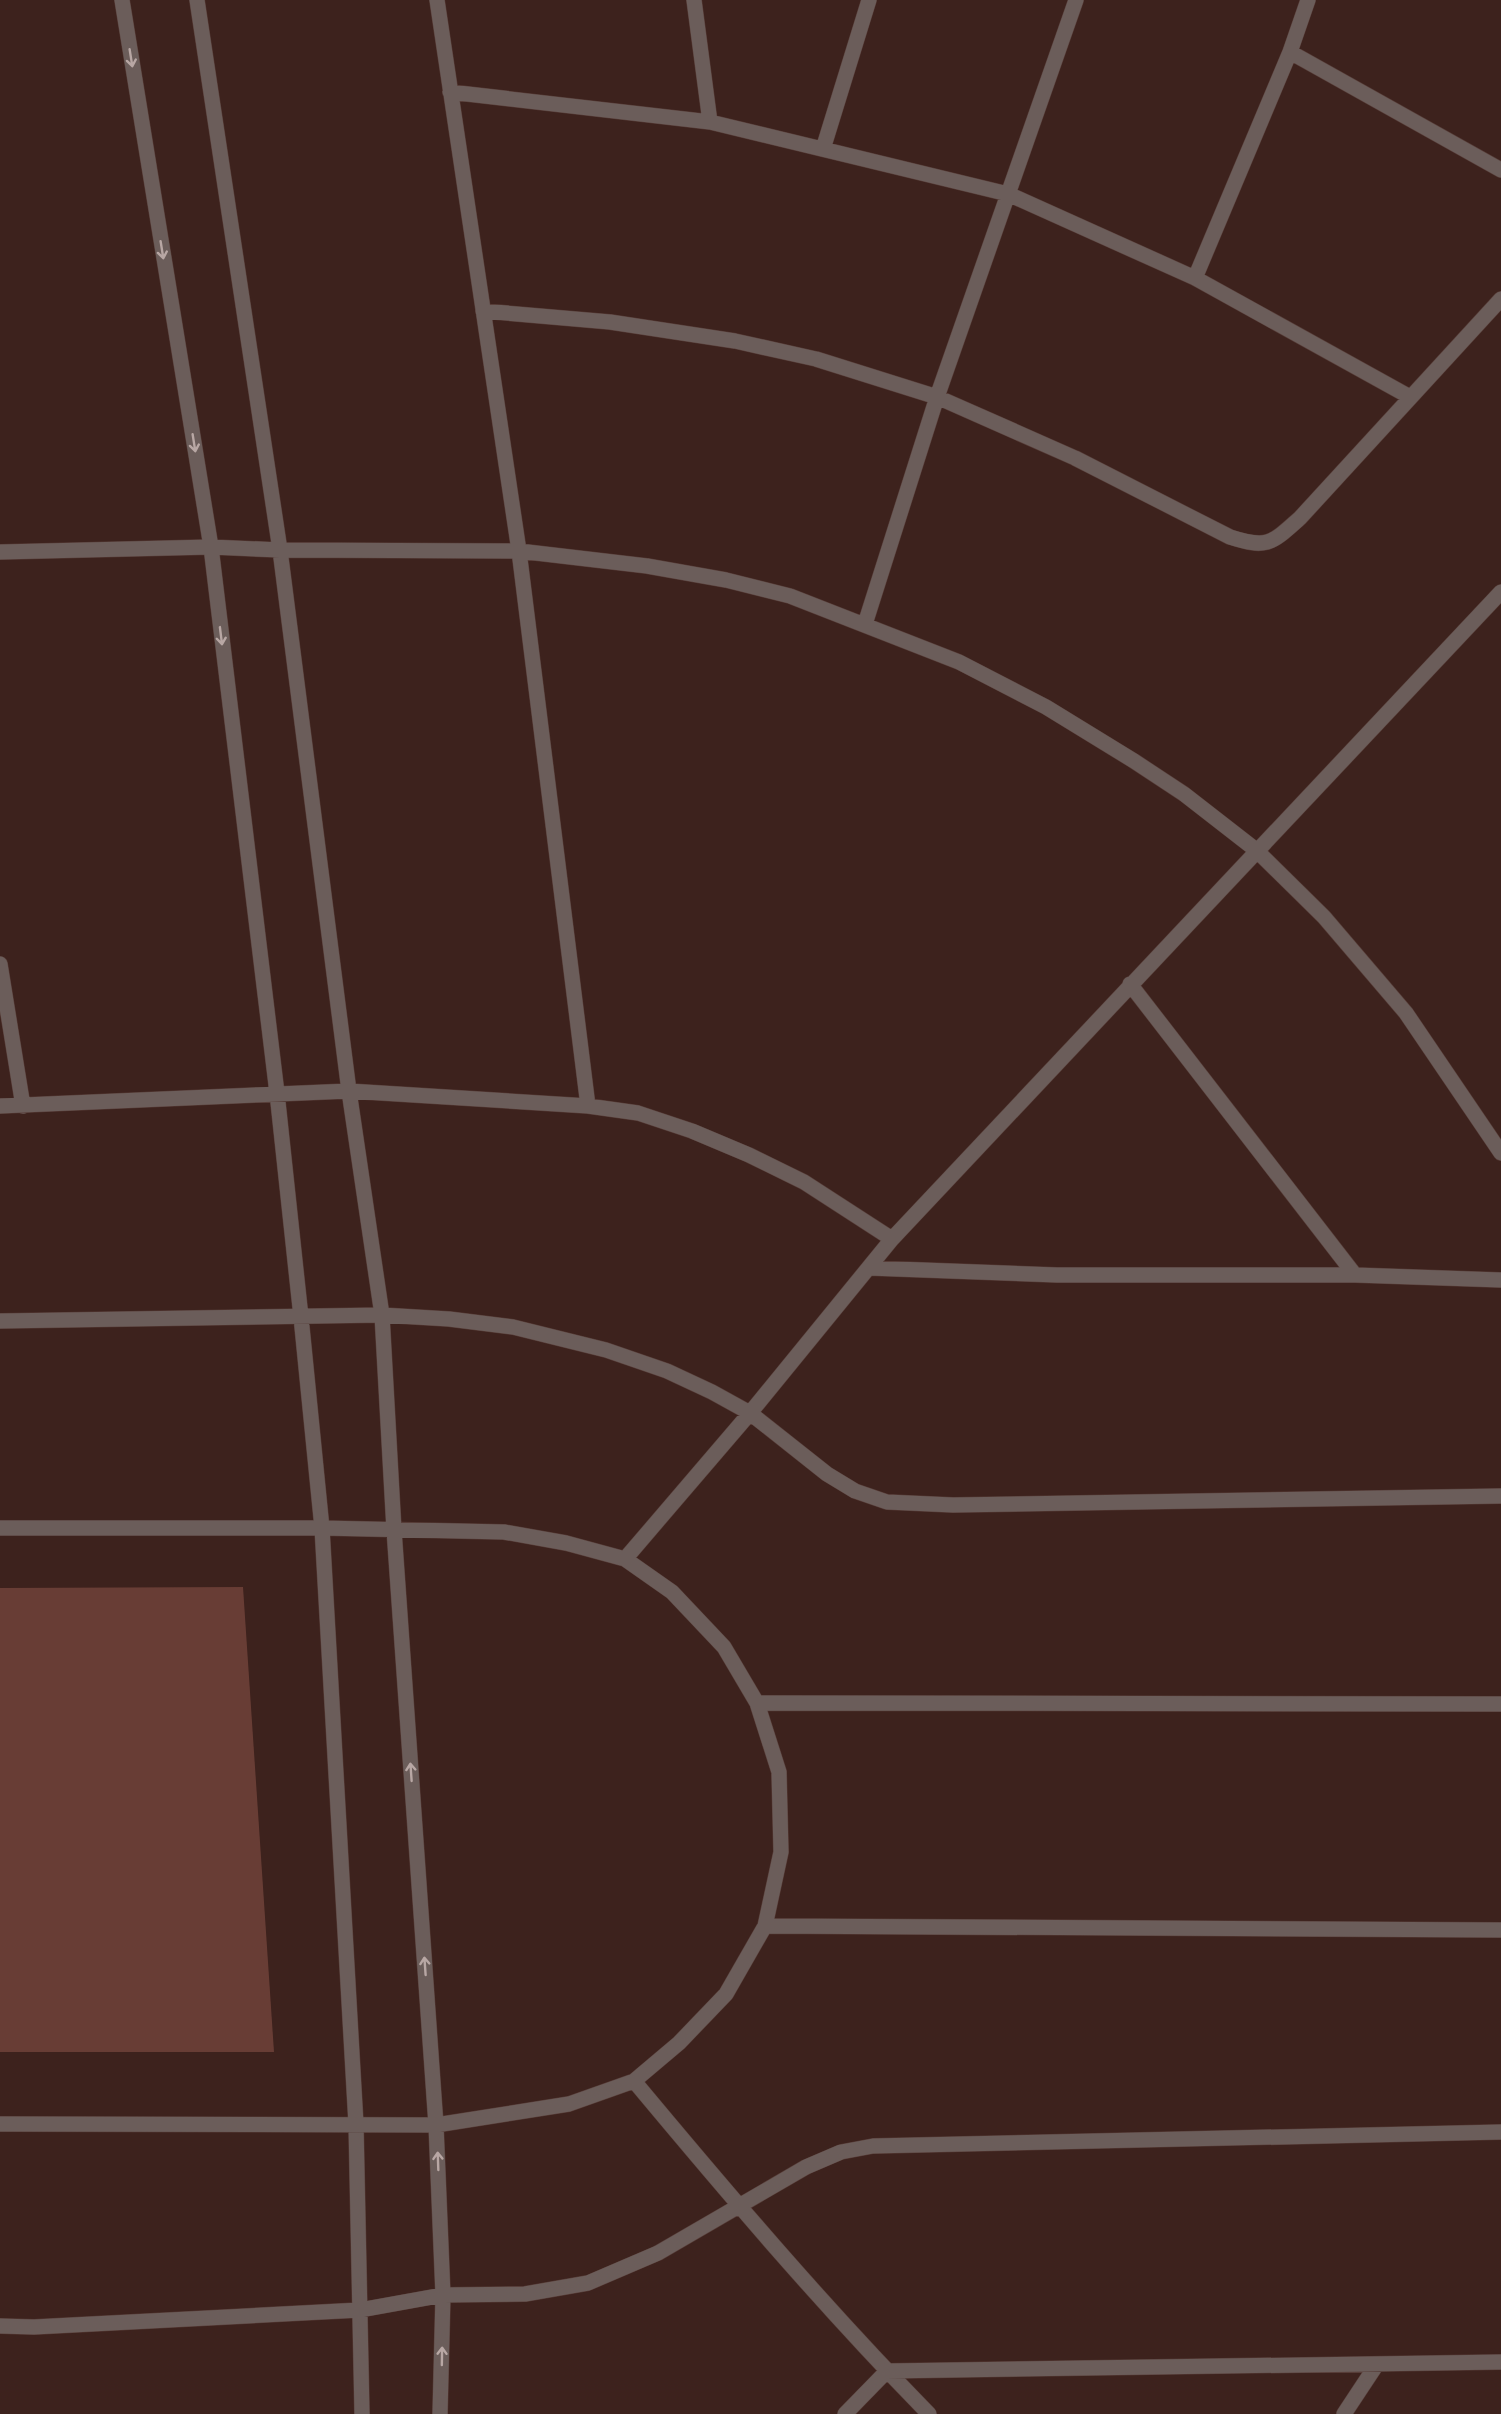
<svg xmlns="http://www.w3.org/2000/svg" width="1501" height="2414" font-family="Literata,serif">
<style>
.green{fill:#683d35}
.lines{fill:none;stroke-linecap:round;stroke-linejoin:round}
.minor-casing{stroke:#573d38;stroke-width:16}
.minor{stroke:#6b5d5a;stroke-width:15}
.oneway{stroke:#b8a7a4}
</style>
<rect width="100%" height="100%" fill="#3d221d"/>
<path class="green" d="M243,1587L274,2052H0V1588Z"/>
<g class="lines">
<g class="minor-casing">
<path id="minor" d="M122,0L211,547L277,1093L301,1317L322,1528L356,2124L362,2414
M197,0L280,550L349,1091L382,1315L394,1530L436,2125L443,2295L440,2414
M437,0L519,551L588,1106
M694,0L710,122
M1290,52L1501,170
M450,92L710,122L1008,194L1195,278L1410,397
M823,149L869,0
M1195,278L1290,52L1308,0
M483,311L610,322L735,341L816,359L937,397L1075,458L1230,537C1267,549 1271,544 1300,518L1501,299
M0,552L211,547L280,550L519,551L647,566L726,580L790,596L959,662L1046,707L1134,761L1184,794L1256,850L1324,917L1406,1013L1501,1153
M865,624L937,397L1076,0
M0,964L23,1106
M1130,984L1355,1275
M0,1106L349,1091L588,1106L638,1113L692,1131L749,1155L804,1182L892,1239
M869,1268L1057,1275H1355L1501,1280
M0,1321L382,1315L449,1319L513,1327L606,1350L667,1371L712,1392L750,1413L827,1474L855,1491L887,1502L953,1505L1501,1496
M0,1528H322L504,1532L566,1543L625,1559L672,1592L724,1647L757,1703L779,1772L781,1852L765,1926L726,1994L679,2043L634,2081L569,2104L436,2125L0,2124
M625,1559L750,1413L892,1239L1501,592
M757,1703L1501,1704
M765,1926L1501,1930
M634,2081C729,2195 825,2308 929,2414
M0,2326L34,2327L360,2310L443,2295L525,2294L588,2283L658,2253L806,2167L841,2152L873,2146L1501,2132
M845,2414L887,2371L1501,2362
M1344,2414L1377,2364"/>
</g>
<use href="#minor" class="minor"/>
</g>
<defs><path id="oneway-shaft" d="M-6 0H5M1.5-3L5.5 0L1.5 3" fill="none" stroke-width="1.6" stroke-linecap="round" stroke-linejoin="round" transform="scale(1.5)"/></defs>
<g class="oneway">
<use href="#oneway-shaft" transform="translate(131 58) rotate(81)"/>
<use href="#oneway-shaft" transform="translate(162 250) rotate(81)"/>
<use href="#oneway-shaft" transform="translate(194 443) rotate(81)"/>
<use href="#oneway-shaft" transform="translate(221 636) rotate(83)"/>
<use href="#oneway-shaft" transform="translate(411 1772) rotate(-94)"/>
<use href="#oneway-shaft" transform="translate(425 1966) rotate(-94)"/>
<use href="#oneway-shaft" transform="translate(438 2161) rotate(-92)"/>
<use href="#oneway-shaft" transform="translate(442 2356) rotate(-89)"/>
</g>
</svg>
